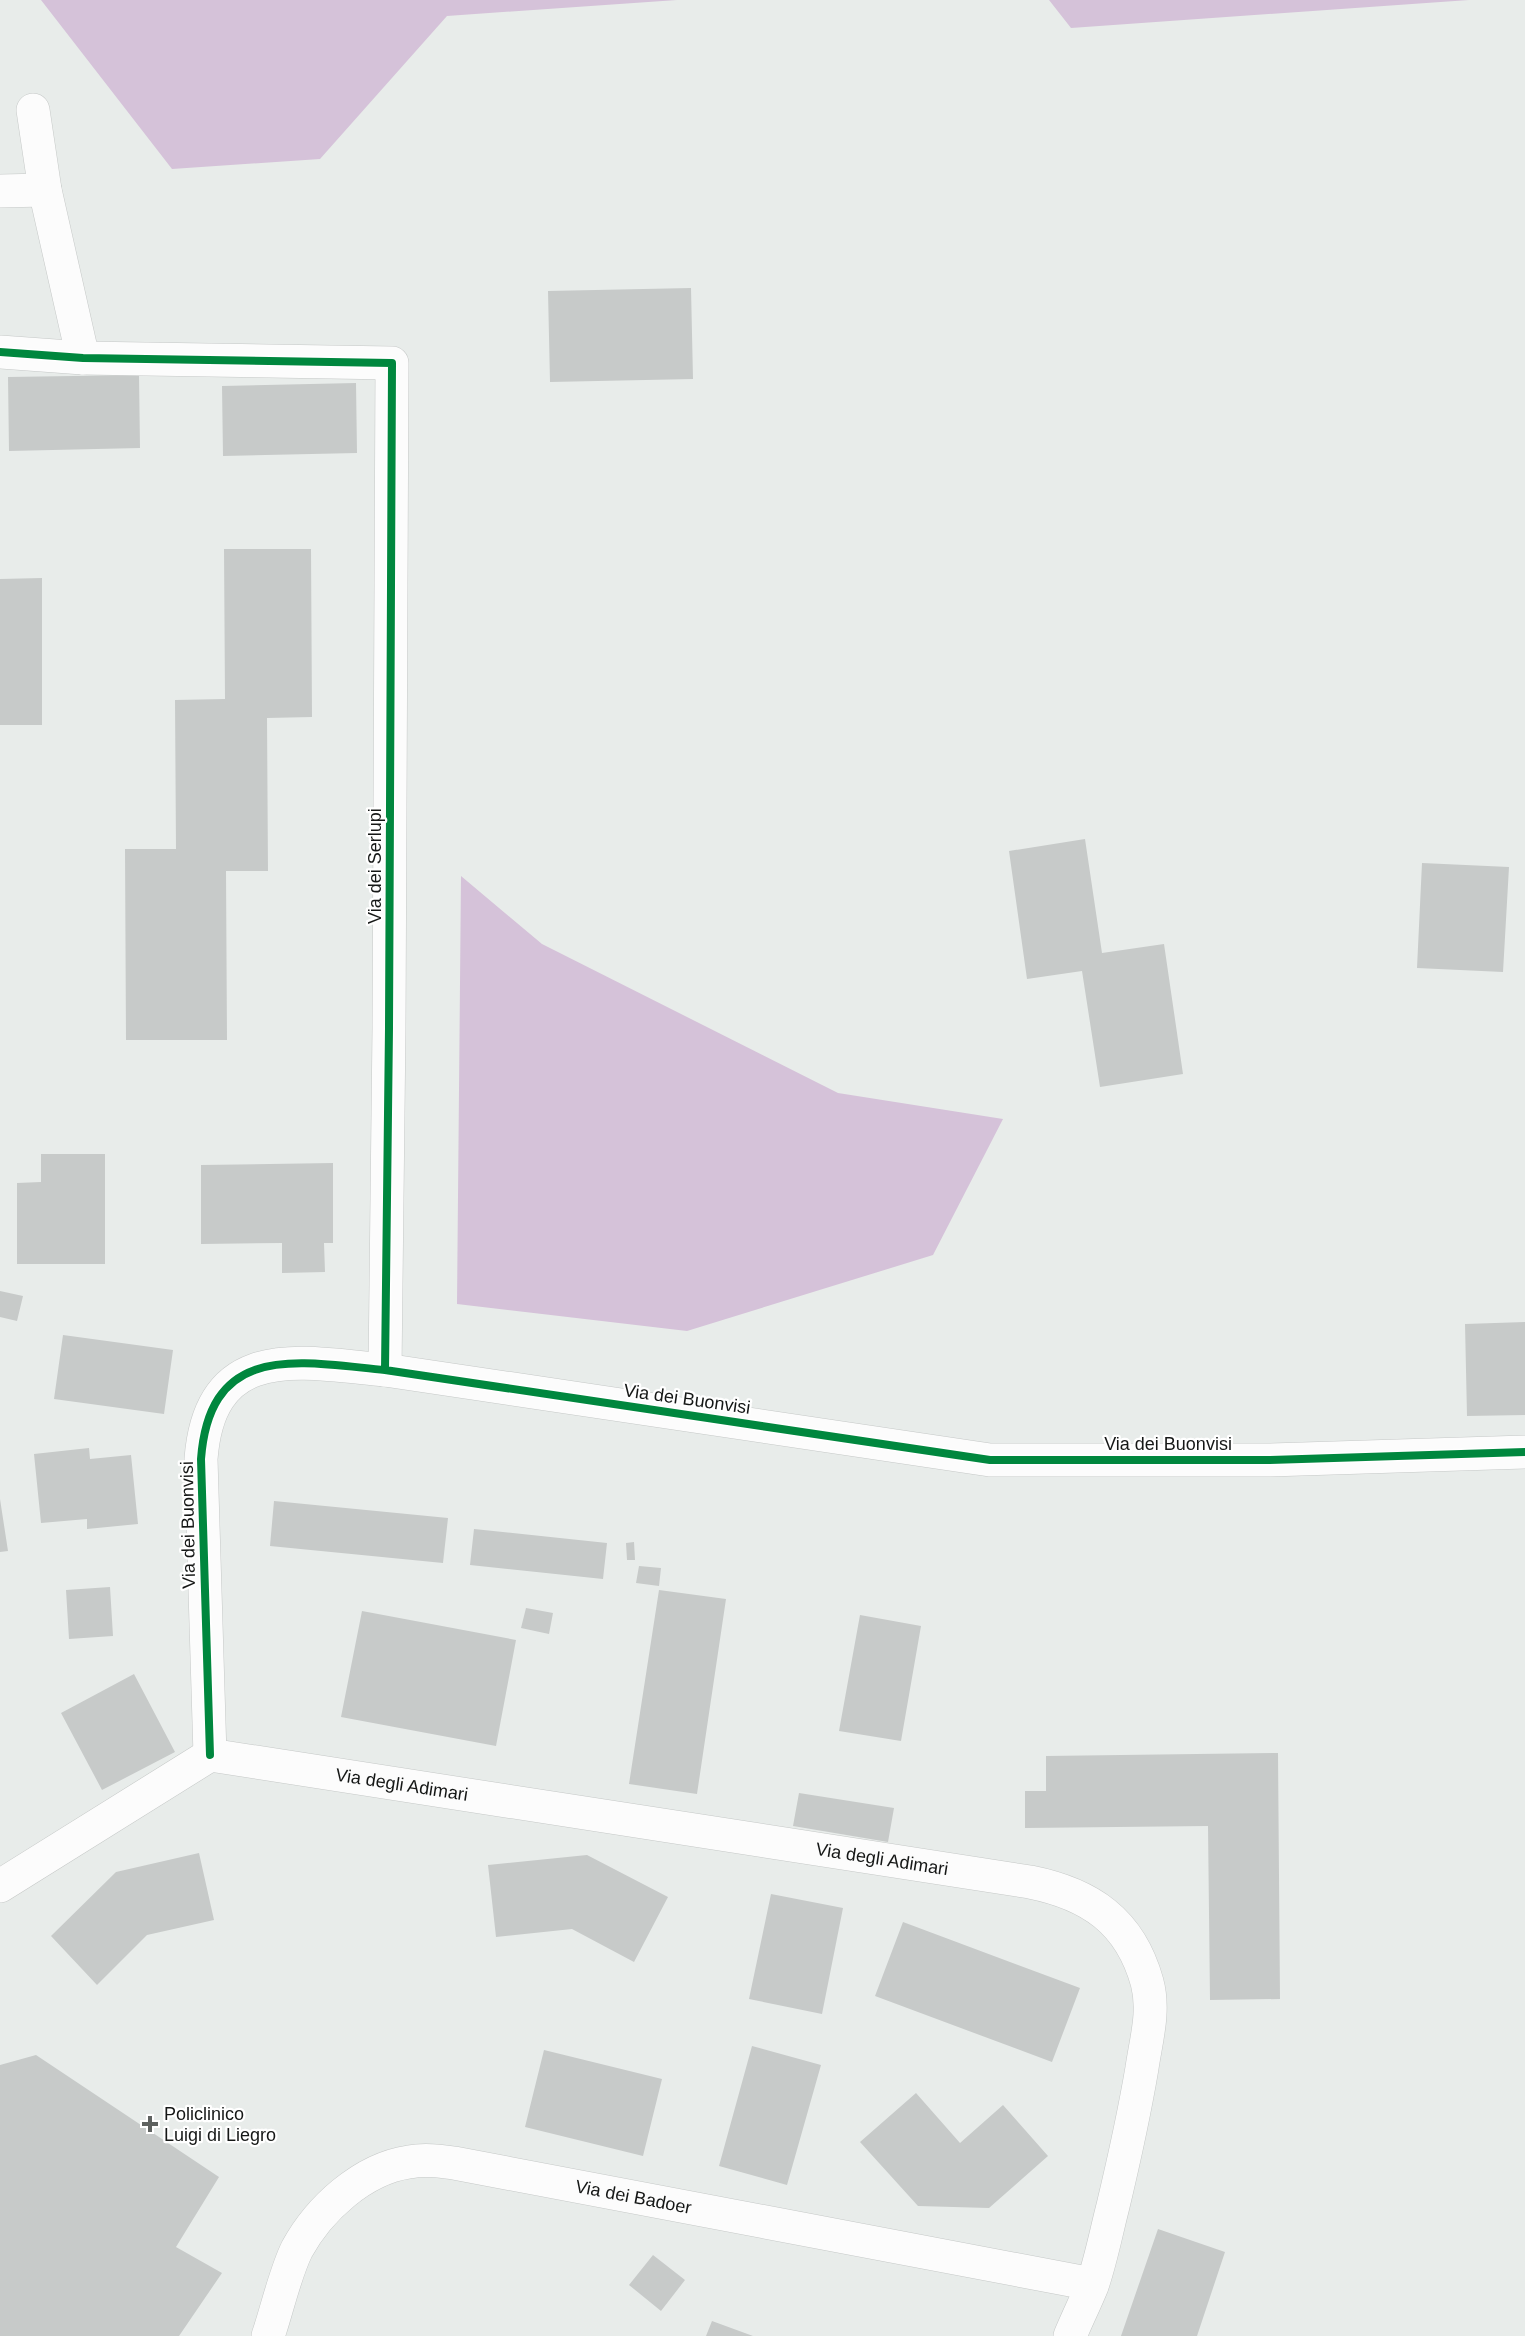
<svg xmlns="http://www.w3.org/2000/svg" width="1525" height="2336" font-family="Arial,sans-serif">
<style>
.forest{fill:#d5c2d9}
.building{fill:#c7cac9}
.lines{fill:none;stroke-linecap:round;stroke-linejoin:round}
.minor-casing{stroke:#c5c8c7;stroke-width:34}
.minor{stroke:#fcfcfc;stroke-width:33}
.cycleway-casing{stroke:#fff;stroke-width:11}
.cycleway{stroke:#00873e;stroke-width:8}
.poi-dot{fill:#5f6260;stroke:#fff;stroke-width:2}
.labels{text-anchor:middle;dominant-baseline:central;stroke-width:4.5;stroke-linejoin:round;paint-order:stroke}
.street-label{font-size:18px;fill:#151716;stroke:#fff}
.poi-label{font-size:18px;fill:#151716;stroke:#fff;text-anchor:start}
</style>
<rect width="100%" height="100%" fill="#e8ecea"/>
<path class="forest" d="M41,0H677L447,16L320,159L172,169Z
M1049,0H1469L1071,28Z
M461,876L542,944L838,1093L1003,1119L933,1255L687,1331L457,1304Z"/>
<path class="building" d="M691,288L693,379L550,382L548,291Z
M139,375L140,448L9,451L8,377Z
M356,383L357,453L223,456L222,386Z
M224,549H311L312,717L267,718L268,871H226L227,1040H126L125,849H176L175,700L225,699Z
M42,578V725H0V579Z
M1085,839L1102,953L1164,944L1183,1074L1100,1087L1082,971L1027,979L1009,851Z
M1422,863L1509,867L1503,972L1417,968Z
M41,1154H105V1264H17V1183L41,1182Z
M333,1163V1243H324L325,1272L282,1273V1243L201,1244V1165Z
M0,1291L23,1296L17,1321L0,1317Z
M1525,1322V1415L1467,1416L1465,1324Z
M63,1335L173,1350L164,1414L54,1399Z
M89,1448L90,1459L131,1455L138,1524L87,1529V1519L41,1523L34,1454Z
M0,1499L8,1551L0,1552Z
M274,1501L448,1518L443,1563L270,1546Z
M474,1529L607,1543L603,1579L470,1565Z
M634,1542L635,1560H627L626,1543Z
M639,1566L661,1568L659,1586L636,1583Z
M110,1587L113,1636L69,1639L66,1590Z
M659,1590L726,1599L697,1794L629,1784Z
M526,1608L553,1613L549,1634L521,1628Z
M362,1611L516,1640L496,1746L341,1717Z
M860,1615L921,1626L901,1741L839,1731Z
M134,1674L175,1752L102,1790L61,1713Z
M1278,1753L1280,1999L1210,2000L1208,1826L1025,1828V1791H1046V1756Z
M799,1793L894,1808L888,1842L793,1826Z
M199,1853L214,1920L147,1935L97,1985L51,1936L116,1872Z
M587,1855L668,1897L634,1962L572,1929L496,1937L488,1865Z
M771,1894L843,1908L822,2014L749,1999Z
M903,1922L1080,1988L1052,2062L875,1996Z
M752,2046L821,2065L787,2185L719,2166Z
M544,2050L662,2079L643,2156L525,2127Z
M36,2055L219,2177L176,2247L222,2273L179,2336H0V2065Z
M916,2093L960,2143L1003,2105L1048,2156L989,2208L918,2206L860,2142Z
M1158,2229L1225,2252L1197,2336H1121Z
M653,2255L685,2280L661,2311L629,2285Z
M712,2321L753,2336H706Z"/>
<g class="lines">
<g class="minor-casing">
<g id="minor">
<path d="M33,110L45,190L83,358"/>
<path d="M0,191L45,190"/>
<path d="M0,352L83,358L392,363L389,1028L385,1370"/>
<path d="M210,1755L201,1459C210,1341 298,1362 385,1370L990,1460H1269L1525,1452"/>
<path id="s1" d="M210,1755L1030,1882C1090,1894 1130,1921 1147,1982C1155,2011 1146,2040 1142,2068C1134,2115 1124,2160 1113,2206C1106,2233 1101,2260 1092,2286C1085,2303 1077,2319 1070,2336"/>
<path d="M0,1886L210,1755"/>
<path id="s2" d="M268,2336C277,2310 285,2273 297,2249C319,2209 362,2169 409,2162C424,2159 439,2161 454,2163L1092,2284"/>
</g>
</g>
<use href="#minor" class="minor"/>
<g class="cycleway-casing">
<path id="cycleway" d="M0,352L83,358L392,363L389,1028L385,1370
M210,1755L201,1459C210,1341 298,1362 385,1370L990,1460H1269L1525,1452"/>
</g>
<use href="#cycleway" class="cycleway"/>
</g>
<path class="poi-dot" d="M147 2115h6v6h6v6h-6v6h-6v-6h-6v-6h6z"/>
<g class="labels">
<g class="street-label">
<text transform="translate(375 866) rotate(-90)">Via dei Serlupi</text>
<text transform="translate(687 1399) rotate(8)">Via dei Buonvisi</text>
<text x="1168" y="1444">Via dei Buonvisi</text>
<text transform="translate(188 1525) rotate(-91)">Via dei Buonvisi</text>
<text stroke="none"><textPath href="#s1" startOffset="194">Via degli Adimari</textPath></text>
<text stroke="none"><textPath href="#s1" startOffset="680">Via degli Adimari</textPath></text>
<text stroke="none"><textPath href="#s2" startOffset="466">Via dei Badoer</textPath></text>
</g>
<g class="poi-label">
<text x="164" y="2114">Policlinico<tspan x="164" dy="21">Luigi di Liegro</tspan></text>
</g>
</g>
</svg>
